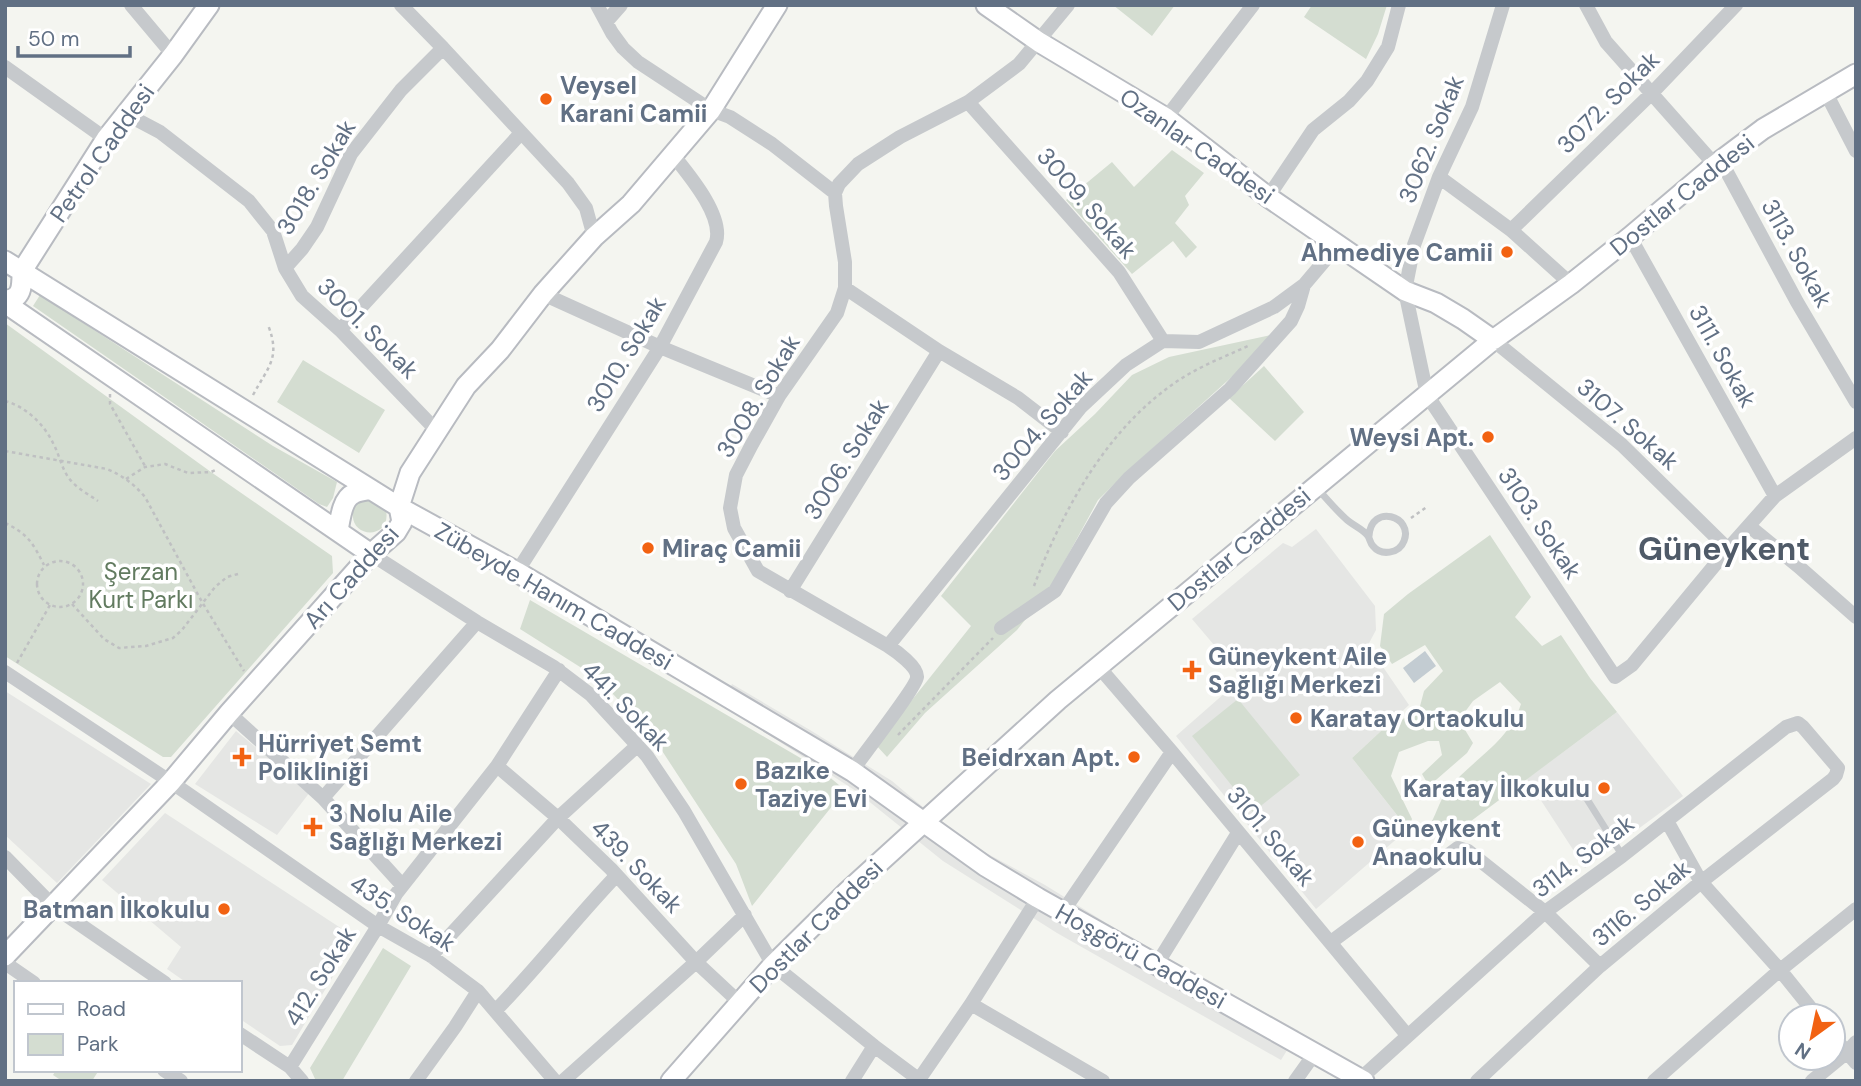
<svg xmlns="http://www.w3.org/2000/svg" width="1861" height="1086" font-family="'DM Sans',sans-serif">
<style>
.built{fill:#e5e6e4}
.green{fill:#d4ddd1}
.water{fill:#c3ccd2}
.lines{fill:none;stroke-linecap:round;stroke-linejoin:round}
.secondary-casing{stroke:#b8bbc1;stroke-width:23}
.path{stroke:#bfc0c2;stroke-width:2.5;stroke-dasharray:3.5 3.5;stroke-linecap:butt}
.lane{stroke:#c6c9cc;stroke-width:7}
.street{stroke:#c6c9cc;stroke-width:14}
.secondary{stroke:#fff;stroke-width:19}
.poi-dot{fill:#f26212;stroke:#fff;stroke-width:2.5}
.labels{text-anchor:middle;dominant-baseline:central;stroke-width:7;stroke-linejoin:round;paint-order:stroke}
.poi-label{font-size:24px;font-weight:bold;fill:#617084;stroke:#fff;text-anchor:start}
.street-label{font-size:24px;fill:#617084;stroke:#fff}
.park-label{font-size:24px;fill:#627b60;stroke:#fff}
.district-label{font-size:32px;font-weight:bold;fill:#4f5a68;stroke:#fff}
</style>
<rect width="100%" height="100%" fill="#f4f5f0"/>
<path class="built" d="M1316,529L1375,606L1376,630L1368,645L1409,705L1352,758L1408,829L1316,909L1176,736L1242,678L1192,619L1283,543L1292,547Z
M732,684L810,730L892,781L943,824L975,847L1045,885L1145,947L1299,1031L1281,1060L1057,933L943,861L856,791L721,704Z
M5,691L151,784L57,883L5,835Z
M1617,712L1683,796L1585,868L1527,779Z
M236,731L310,792L277,835L195,784Z
M165,813L356,938L292,1045L280,1046L240,1019V983H187L167,969L181,947L102,880Z"/>
<path class="green" d="M1113,5H1175L1152,36Z
M1312,5H1387L1378,34L1366,59L1304,17Z
M1172,150L1204,173L1185,196L1189,205L1175,223L1197,247L1186,258L1173,241L1132,274L1066,200L1112,162L1134,187Z
M40,295L273,446L337,482L333,498L327,507L319,504L33,306Z
M5,323L211,472L332,556L333,573L171,757H163L5,656Z
M1271,335L1277,336L1132,467L1098,500L1049,590L1017,630L925,713L887,757L876,745L971,626L941,596L1055,451L1095,414L1132,375L1169,357Z
M303,360L385,410L359,453L277,402Z
M1264,366L1304,412L1275,441L1229,398Z
M367,498L386,510C392,540 350,539 353,513C353,505 360,500 367,498Z
M1490,535L1531,597L1515,617L1542,646L1561,635L1590,678L1617,712L1455,833L1447,826L1431,823C1437,812 1441,797 1449,788C1473,759 1509,742 1521,704L1500,682L1473,701L1459,720L1473,743L1467,753L1429,786L1422,774L1442,755L1439,741H1428L1399,752L1391,776L1412,819L1408,829L1352,758L1381,731L1419,710L1424,691L1443,671L1425,645L1392,664L1380,646L1384,614L1408,594Z
M530,600L821,770L845,790L752,906L736,864L653,737L599,679L520,629Z
M1238,699L1300,775L1253,812L1192,736Z
M383,948L411,966L342,1081H316L310,1068Z
M56,1070H99L92,1081H62L53,1075Z"/>
<path class="water" d="M1425,651L1436,666L1414,683L1403,668Z"/>
<g class="lines">
<g class="secondary-casing">
<path id="secondary" d="M986,5L1039,42L1166,118L1268,197L1405,291L1436,303L1463,319L1493,340
M5,261L399,507L517,572L852,771L985,866L1038,898L1364,1081
M5,300C23,300 22,284 22,271L106,139L173,55L209,5
M5,303L371,554
M338,531C340,520 342,499 353,494C358,491 365,491 370,489
M5,956L171,782L229,713L371,554L396,532L402,522L399,507L410,473L466,386L500,350L543,294L594,237L631,204L711,110L777,5
M671,1081L773,965L848,891L1058,700L1493,340L1571,284L1630,237L1715,165L1763,129L1856,74"/>
</g>
<path class="path" d="M110,394V404L145,466
M253,395C268,367 281,358 268,325
M5,401C25,406 44,424 53,443C59,454 61,466 68,477C76,488 88,494 98,501
M5,451L107,469C123,476 134,484 145,497L202,602L244,671
M126,479L145,467L165,464L188,473L211,472L218,469
M1411,518L1428,506
M5,523C28,534 33,543 44,565
M37 584a23 23 0 1 1 46 0a23 23 0 1 1-46 0Z
M1034,586C1063,509 1107,429 1176,382C1198,367 1224,357 1248,346
M72,604L104,639L119,648L146,646L173,638L182,630L215,587L227,577L238,574
M17,663L50,605
M898,735L993,638"/>
<path class="lane" d="M1316,487C1326,498 1335,509 1346,519C1352,525 1363,529 1368,536C1370,539 1370,543 1373,546C1381,556 1399,554 1404,541C1414,516 1371,503 1369,536
M1580,788L1622,855"/>
<path class="street" d="M131,5L173,55
M401,5L443,48L568,183L586,208L594,237
M597,5L612,33L623,48L638,62L711,110L730,117L772,144L835,193
M1503,5L1472,107L1439,177L1414,245L1405,291L1427,395L1615,677L1632,665L1728,549L1775,496L1856,438
M1586,5L1606,42L1715,165
M606,22L621,5
M5,67L106,139
M1825,91L1856,151
M968,102L1119,272L1163,341
M126,114L160,132L249,201L273,231L285,268L302,296L340,330L437,431
M1166,118L1253,5
M1721,161L1797,302L1856,402
M1439,177L1511,230L1571,284
M1268,197L1313,130L1349,101L1367,81L1388,47L1399,5
M1511,230L1652,93L1736,5
M1630,237L1775,496
M285,268L302,249L317,227L351,154L401,90L443,48
M845,288L939,351L1018,398L1062,432
M543,294L660,347L779,396
M340,330L521,133
M1493,340L1622,445L1728,549
M1749,526L1798,566L1856,617
M371,554L477,622L554,667L591,695L647,756L684,811L773,965L874,1046L921,1081
M517,572L660,347L716,242C724,216 689,175 673,155
M790,591L939,351
M1001,628L1055,591L1106,503L1129,478L1230,389L1291,321L1298,306L1304,285
M888,646L1080,408L1126,365L1163,341L1199,342L1274,307L1304,285L1337,246
M1098,666L1172,752L1407,1035
M5,672L171,782L378,926L431,956L478,991L555,1081
M229,713L323,798L402,885
M497,766L558,818L611,869L696,962L740,1003
M852,771C861,758 917,686 917,677C918,667 896,651 888,646L758,571L734,528L730,508L736,475L751,446L779,396L837,313L845,288V262L836,206L835,193L839,184L858,164L900,137L968,102L1019,64L1068,5
M323,798L477,622
M1667,821L1701,882L1780,970L1817,1016
M5,857L53,906L165,983
M1062,913L1172,752
M1331,942L1458,848L1468,851L1545,912L1600,966
M431,956L558,818L638,745
M5,963L34,983
M1157,964L1238,833
M971,1004L1103,1081
M496,1010C538,967 575,919 616,876
M240,1034L290,1067L302,1081
M1833,1036L1856,1063
M290,1067L378,926L396,894L497,766L559,670
M164,1070L181,1081
M1360,1079L1545,912L1622,856L1786,727L1798,723L1803,727L1838,768L1836,775L1833,779L1701,882L1600,966L1477,1081
M416,1081L455,1027L478,991
M563,1081L696,962L745,915
M852,1081L874,1046
M918,1081L971,1004L1038,898
M1295,1081L1315,1053
M1654,1081L1780,970L1856,909
M1812,1081L1846,1053L1856,1042"/>
<use href="#secondary" class="secondary"/>
</g>
<g class="poi-dot">
<circle cx="546" cy="99" r="7"/>
<circle cx="1507" cy="252" r="7"/>
<circle cx="1488" cy="437" r="7"/>
<circle cx="648" cy="548" r="7"/>
<path d="M1188.5 659.5h7v7h7v7h-7v7h-7v-7h-7v-7h7z"/>
<circle cx="1296" cy="718" r="7"/>
<path d="M238.5 746.5h7v7h7v7h-7v7h-7v-7h-7v-7h7z"/>
<circle cx="1134" cy="757" r="7"/>
<circle cx="741" cy="784" r="7"/>
<circle cx="1604" cy="788" r="7"/>
<path d="M309.5 816.5h7v7h7v7h-7v7h-7v-7h-7v-7h7z"/>
<circle cx="1358" cy="842" r="7"/>
<circle cx="224" cy="909" r="7"/>
</g>
<g class="labels">
<g class="poi-label">
<text x="560" y="85">Veysel<tspan x="560" dy="28">Karani Camii</tspan></text>
<text x="1493" y="252" text-anchor="end">Ahmediye Camii</text>
<text x="1474" y="437" text-anchor="end">Weysi Apt.</text>
<text x="662" y="548">Miraç Camii</text>
<text x="1208" y="656">Güneykent Aile<tspan x="1208" dy="28">Sağlığı Merkezi</tspan></text>
<text x="1310" y="718">Karatay Ortaokulu</text>
<text x="258" y="743">Hürriyet Semt<tspan x="258" dy="28">Polikliniği</tspan></text>
<text x="1120" y="757" text-anchor="end">Beidrxan Apt.</text>
<text x="755" y="770">Bazıke<tspan x="755" dy="28">Taziye Evi</tspan></text>
<text x="1590" y="788" text-anchor="end">Karatay İlkokulu</text>
<text x="329" y="813">3 Nolu Aile<tspan x="329" dy="28">Sağlığı Merkezi</tspan></text>
<text x="1372" y="828">Güneykent<tspan x="1372" dy="28">Anaokulu</tspan></text>
<text x="210" y="909" text-anchor="end">Batman İlkokulu</text>
</g>
<g class="street-label">
<text transform="translate(1608 102) rotate(-45)">3072. Sokak</text>
<text transform="translate(1431 139) rotate(-68)">3062. Sokak</text>
<text transform="translate(1197 146) rotate(35)">Ozanlar Caddesi</text>
<text transform="translate(102 153) rotate(-55)">Petrol Caddesi</text>
<text transform="translate(316 177) rotate(-59)">3018. Sokak</text>
<text transform="translate(1682 195) rotate(-39)">Dostlar Caddesi</text>
<text transform="translate(1087 203) rotate(49)">3009. Sokak</text>
<text transform="translate(1797 253) rotate(61)">3113. Sokak</text>
<text transform="translate(368 328) rotate(45)">3001. Sokak</text>
<text transform="translate(626 354) rotate(-59)">3010. Sokak</text>
<text transform="translate(1723 356) rotate(61)">3111. Sokak</text>
<text transform="translate(758 396) rotate(-59)">3008. Sokak</text>
<text transform="translate(1628 424) rotate(41)">3107. Sokak</text>
<text transform="translate(1042 425) rotate(-49)">3004. Sokak</text>
<text transform="translate(846 459) rotate(-58)">3006. Sokak</text>
<text transform="translate(1540 523) rotate(56)">3103. Sokak</text>
<text transform="translate(1239 549) rotate(-40)">Dostlar Caddesi</text>
<text transform="translate(351 577) rotate(-48)">Arı Caddesi</text>
<text transform="translate(554 596) rotate(30)">Zübeyde Hanım Caddesi</text>
<text transform="translate(626 706) rotate(46)">441. Sokak</text>
<text transform="translate(1271 836) rotate(50)">3101. Sokak</text>
<text transform="translate(1583 856) rotate(-37)">3114. Sokak</text>
<text transform="translate(637 866) rotate(46)">439. Sokak</text>
<text transform="translate(1641 903) rotate(-40)">3116. Sokak</text>
<text transform="translate(403 913) rotate(33)">435. Sokak</text>
<text transform="translate(816 926) rotate(-45)">Dostlar Caddesi</text>
<text transform="translate(1141 956) rotate(29)">Hoşgörü Caddesi</text>
<text transform="translate(320 976) rotate(-58)">412. Sokak</text>
</g>
<g class="park-label">
<text x="141" y="571">Şerzan<tspan x="141" dy="28">Kurt Parkı</tspan></text>
</g>
<g class="district-label">
<text x="1724" y="549">Güneykent</text>
</g>
</g>
<rect width="1861" height="1086" fill="none" stroke="#617084" stroke-width="14"/>
<rect x="14" y="981" width="228" height="91" fill="#ffffff" stroke="#c0c6ce" stroke-width="2"/>
<rect x="28" y="1004" width="35" height="10" fill="#ffffff" stroke="#c0c6ce" stroke-width="2"/>
<text x="77" y="1016" font-size="21" fill="#617084">Road</text>
<rect x="28" y="1034" width="35" height="21" fill="#d4ddd1" stroke="#c0c6ce" stroke-width="2"/>
<text x="77" y="1051" font-size="21" fill="#617084">Park</text>
<g transform="translate(1812 1037) rotate(213)"><circle r="33" fill="#ffffff" stroke="#c0c6ce" stroke-width="2"/>
<path d="M0-5L12 26L0 18L-12 26Z" fill="#f26212"/>
<text y="-10" font-size="19" font-weight="bold" text-anchor="middle" fill="#617084">N</text>
</g>
<path d="M18 46v10h112v-10" fill="none" stroke="#617084" stroke-width="3.5"/>
<text x="28" y="46" font-size="21" fill="#617084" stroke="#ffffff" stroke-width="5" paint-order="stroke">50 m</text>
</svg>
